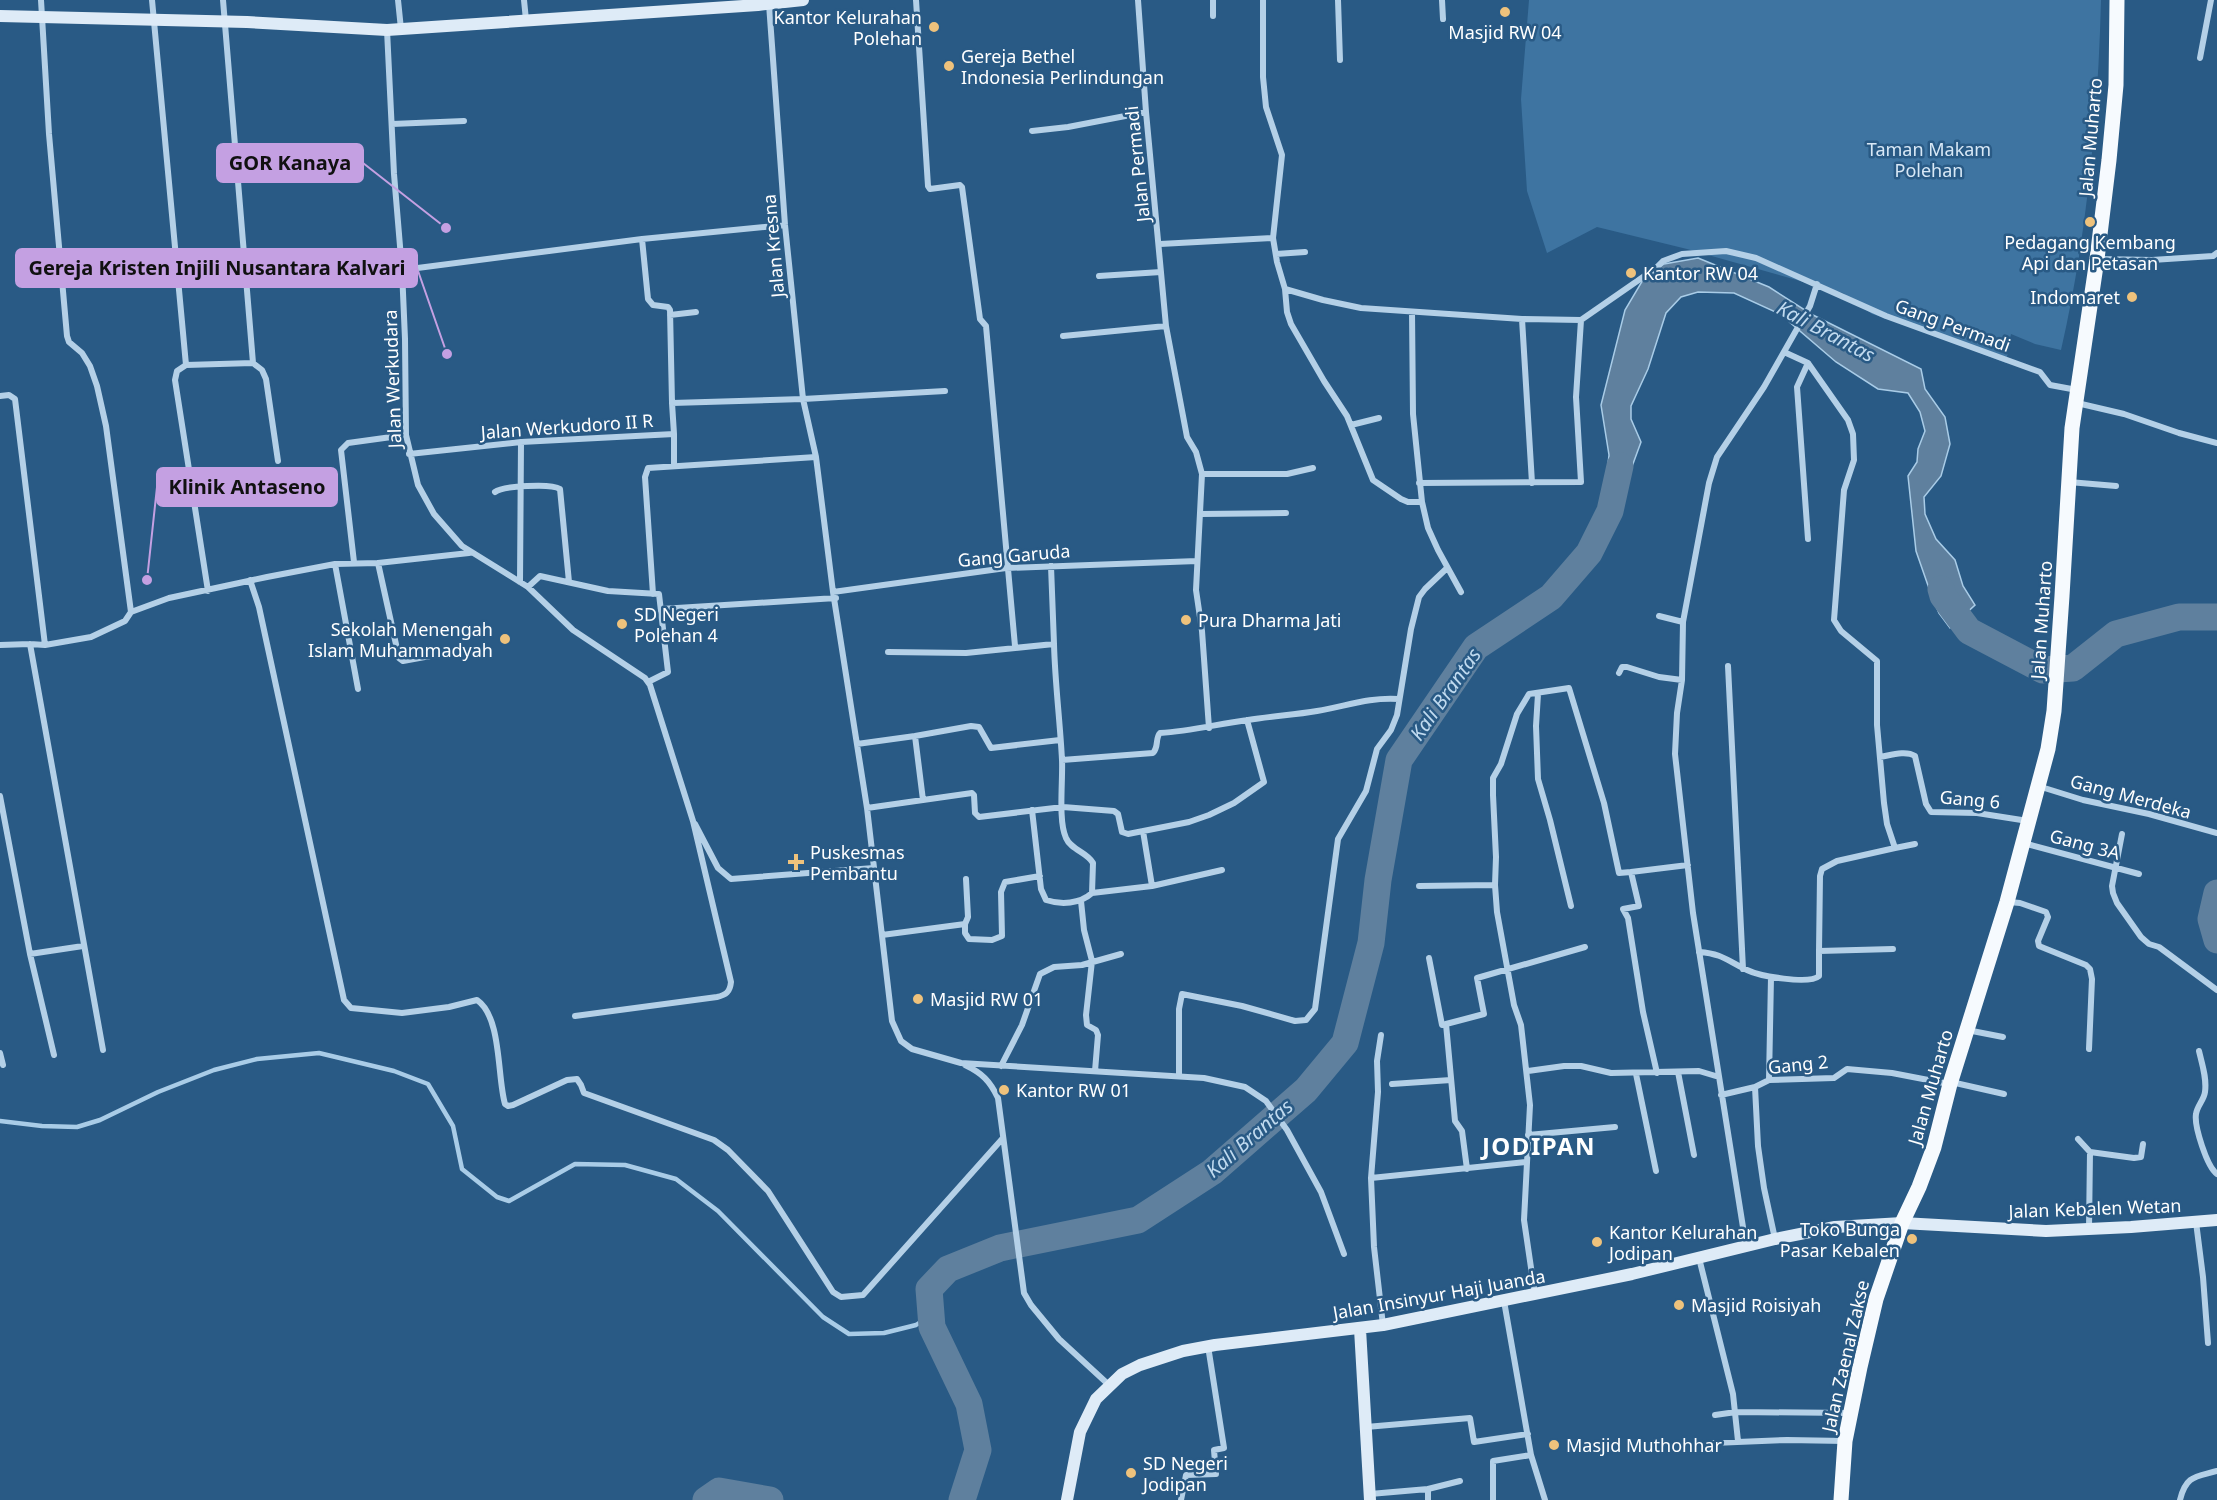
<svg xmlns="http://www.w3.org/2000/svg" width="2217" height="1500" font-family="'Noto Sans',sans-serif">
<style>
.green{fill:#3e74a1}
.water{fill:#5f809e;stroke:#a9cce7;stroke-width:1.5}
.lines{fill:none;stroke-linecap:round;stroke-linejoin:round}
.stream{stroke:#a9cce7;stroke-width:4.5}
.river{stroke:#5f809e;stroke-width:27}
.street{stroke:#b4d0e7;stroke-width:6}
.secondary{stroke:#deebf7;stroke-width:12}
.primary{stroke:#f6fafe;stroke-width:15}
.poi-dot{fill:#eec27c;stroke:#295a85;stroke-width:2}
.labels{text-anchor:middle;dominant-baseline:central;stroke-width:5;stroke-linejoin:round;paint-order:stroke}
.poi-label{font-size:18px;fill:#fff;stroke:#295a85;text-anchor:start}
.street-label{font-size:18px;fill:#fff;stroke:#295a85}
.park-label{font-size:18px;fill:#d8e8f6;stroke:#295a85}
.water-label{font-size:20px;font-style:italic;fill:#c0daef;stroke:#295a85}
.district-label{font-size:24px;font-weight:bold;letter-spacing:1.5px;fill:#fff;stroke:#295a85}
.leader{fill:none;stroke:#c4a0e2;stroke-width:2}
.callout-dot{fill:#c4a0e2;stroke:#295a85;stroke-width:2}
.callout{fill:#c4a0e2;stroke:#c4a0e2;stroke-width:2}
.callout-label{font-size:20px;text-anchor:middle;font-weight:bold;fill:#111}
</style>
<rect width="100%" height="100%" fill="#295a85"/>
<path class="green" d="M1529,0H2101C2098,117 2087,236 2061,350L2035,344L2011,334L2006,363L1907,325L1872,314L1843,293L1687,249L1597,227L1547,253L1527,191L1521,99Z"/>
<path class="water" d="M1698,258L1769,287L1811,314L1921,369L1925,389L1945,417L1950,444L1941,476L1924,497L1925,514L1936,539L1955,560L1963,586L1975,605L1950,628L1939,613L1932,597L1916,551L1908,476L1917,462L1918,449L1925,431L1920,412L1908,393L1878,389L1836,362L1780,314L1734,293L1698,292L1681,297L1666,313L1648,369L1631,406V419L1641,442L1619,502L1604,500L1609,455L1601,405L1625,310L1644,278L1664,264Z"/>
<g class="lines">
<path class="stream" d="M0,1121L42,1126L77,1127L100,1120L158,1092L214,1070L257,1059L319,1053L394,1071L428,1084L453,1126L462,1169L497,1197L509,1201L575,1164L625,1165L676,1179L718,1211L823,1317L849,1334L884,1333L916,1325L931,1315"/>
<path class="river" d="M1941,589L1943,596L1969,631L2043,670L2073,668L2116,634L2179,617H2217
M2217,893L2211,919L2217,940
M706,1500L719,1491L770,1500
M962,1500L978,1450L969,1404L932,1327L929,1289L948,1269L1000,1248L1138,1220L1212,1172L1306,1090L1345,1043L1371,943L1378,880L1399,760L1476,647L1551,597L1589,553L1610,511L1620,466"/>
<path class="street" d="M41,0L49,134L67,336L69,342L82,353L90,366L97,386L106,426L131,612
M152,0L186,365
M223,0L253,363
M398,0L401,29
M524,0L526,20
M916,0L928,186L930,189L960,185L962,187L980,319L986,326L1015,646
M1138,0L1146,112L1166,326L1187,437L1196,452L1202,474L1196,590L1202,631L1209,728
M1213,0V16
M1263,0V77L1266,107L1282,155L1273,238L1277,262L1285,289L1287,312L1291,324L1324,381L1347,416L1373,480L1401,499L1408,502H1422
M1338,0L1340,60
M1442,0L1443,19
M769,4L785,225L803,399L816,457L833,592L867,808L892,1021L901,1041L912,1049L961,1063L1204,1078L1245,1087L1266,1101L1287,1130L1321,1192L1344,1254
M387,30L394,174L402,270L405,339L406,435L418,485L434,514L462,546L528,587L573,630L645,678L650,685L693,821L731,982C730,992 726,995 717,997L575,1016
M2200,58L2211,0
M392,124L464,121
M1032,131L1068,127L1146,112
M642,239L648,299L653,305L668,307L670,310L672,403
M1160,244L1273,238
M1276,254L1305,252
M2098,259L2152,260L2213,256L2217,253
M402,270L642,239L785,225
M1099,276L1161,272
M1285,289L1323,300L1361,308L1522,319L1581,320L1656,268L1663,261L1682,254L1726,251L1756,258L1886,316L2040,372L2050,385L2077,390
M1412,312L1413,414L1422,502L1428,528L1438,550L1461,592
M670,315L696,312
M1522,319L1532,483
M1063,336L1166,326
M1784,352L1808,363L1848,420L1853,434L1854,460L1844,490L1834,620L1841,631L1877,661V725L1884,803L1887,824L1895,848L1915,844
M0,396L9,395L15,399L45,645
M2077,403L2124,414L2179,433L2217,443
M1351,425L1379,418
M409,454L521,442L674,434L672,403L803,399L945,391
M674,465V434
M1202,474H1287L1313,468
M2069,482L2116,486
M1419,483L1581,482L1576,397L1581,320
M495,492C503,486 551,483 560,489L569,582
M1201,514L1286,513
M1808,539L1797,387L1808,363
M354,562L341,450L348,443L406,435
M378,563L399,658L403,661L452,652
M335,564L358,689
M1051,566L1054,644
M250,580L259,607L344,1000L351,1008L402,1013L449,1007L477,1000C502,1017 497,1077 505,1104L508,1106L513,1105L567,1080L577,1079L581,1085L584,1093L714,1140L728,1150L768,1191L833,1292L841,1297L863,1295L1003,1138
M520,582L521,442
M528,587L540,576L608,591L659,594L668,672L648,682
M208,591L175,380L177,371L186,365L253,363L262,370L266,379L278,461
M833,592L1006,568L1197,561
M653,594L645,477L648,468L816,457
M661,609L836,598
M1659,616L1683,622
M30,644L103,1050
M0,645L30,644L45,645L91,637L125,621L131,612L169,598L267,577L335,564L378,563L469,553
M888,652L966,653L1054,644C1055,683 1060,721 1062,760C1063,781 1058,821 1066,838C1071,850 1087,852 1093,863L1092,893C1080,904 1061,905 1046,900L1041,889L1032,810
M1728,666L1743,969
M1619,673L1622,667H1627L1659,677L1682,680
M1538,694L1536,726L1538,779L1550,820L1571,906
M915,736L971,726L979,727L991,748L1060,740
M857,744L915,736L923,800
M1880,757C1891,755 1906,750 1915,756L1926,804L1931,812L1977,813L2028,821
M1062,760L1153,753C1159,747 1155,738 1160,733C1192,731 1217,724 1248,720C1271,716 1294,715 1317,711C1347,706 1368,697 1399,699
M2038,786L2083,800L2149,814L2217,833
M0,796L30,954L54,1055
M867,808L972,793L974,795L975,813L979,817L1063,807L1114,811L1118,814L1122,832L1128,834L1189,822L1209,815L1234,803L1264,782L1247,720
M695,824L718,868L731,879L874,868
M1143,831L1152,886
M2122,834L2112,886L2113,893L2117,903L2141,937L2149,944L2159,947L2217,990
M2023,843L2139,874
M1631,872L1688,865
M966,879L968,917L965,924V933L969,939L992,940L1002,936L1001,892L1005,882L1040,876
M1419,886L1495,885
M1092,893L1152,886L1222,870
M1081,901L1084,930L1092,961L1086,1015L1087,1025L1096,1030L1098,1035L1095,1071
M2009,902L2020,903L2046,912L2048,917L2038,941L2039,946L2086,965L2090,969L2092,979L2089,1049
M882,935L965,924
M1819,951L1820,876L1822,869L1837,861L1895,848
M1699,952C1724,954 1727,961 1747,970C1759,976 1809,985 1819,976V951L1893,949
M30,954L83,946
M1429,958L1442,1025L1446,1024L1455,1121L1462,1131L1467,1169
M1446,1024L1484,1014L1477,978L1585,947
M1967,1030L2003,1037
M2199,1051C2202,1064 2207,1078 2205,1092C2204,1100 2197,1106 2196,1114C2194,1126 2207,1167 2217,1174
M0,1053L3,1065
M965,1065C982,1073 990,1081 998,1098L1024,1293L1031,1305L1059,1339L1109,1385
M1001,1066L1022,1025L1040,974L1054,967L1082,965L1121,954
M1528,1071L1564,1066H1581L1611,1073L1699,1071L1719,1077
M1678,1072L1694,1155
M1636,1074L1656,1171
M1179,1076V1009L1182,994L1242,1006L1295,1021L1306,1020L1315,1009L1338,839L1366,791L1377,749L1391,730L1397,715L1411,629L1419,597L1425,589L1446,569
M1769,1080L1771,977
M1951,1082L2004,1094
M1392,1084L1451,1080
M1755,1087L1758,1146L1764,1188L1775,1239
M1721,1095L1755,1087L1769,1080L1834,1078L1847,1069L1892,1073L1949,1084
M1528,1135L1615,1127
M2078,1139L2090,1152
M1371,1178L1378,1092L1377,1061L1381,1035
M2196,1222L2203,1277L2208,1343
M2089,1229L2090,1152L2134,1158L2141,1157L2143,1144
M1746,1246L1693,913L1675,754L1677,713L1682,680L1683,622L1709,483L1717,457L1764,387L1810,306L1817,284
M1699,1258L1733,1394L1738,1441
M1535,1295L1524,1220L1530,1105L1521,1025L1514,1005L1497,912L1495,885L1496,857L1493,795V778L1501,764L1517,714L1529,694L1569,688L1604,803L1619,873L1631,872L1639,906L1623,909L1628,918L1643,1012L1657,1073
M1504,1301L1531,1455L1545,1500
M1383,1325L1374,1247L1371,1178L1526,1162
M1715,1415L1736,1412L1850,1413
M1366,1427L1470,1418L1474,1442L1528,1434
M1713,1443L1787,1440L1845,1441
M1428,1489L1460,1481
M1370,1494L1428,1489V1500
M1181,1500L1186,1475L1216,1474L1214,1450L1224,1448L1208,1346
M1493,1500V1461L1531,1455
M2180,1500C2186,1475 2196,1477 2217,1471"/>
<path class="secondary" d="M0,16L247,22L387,30L758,5L803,0
M1360,1329L1370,1500
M1067,1500L1080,1432L1096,1399L1122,1374L1140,1365L1183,1351L1215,1345L1383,1325L1632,1274L1775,1239L1835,1227L1902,1223L2046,1231L2131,1227L2217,1220"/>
<path class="primary" d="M1841,1500L1845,1441L1860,1367L1876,1299L1902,1223L1919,1187L1934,1147L1950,1084L2007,902L2048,749L2054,711L2062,596L2072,428L2097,259L2109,160L2116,85L2117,0"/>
</g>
<g class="poi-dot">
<circle cx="1505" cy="12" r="6"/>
<circle cx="934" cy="27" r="6"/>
<circle cx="949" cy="66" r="6"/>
<circle cx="2090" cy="222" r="6"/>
<circle cx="1631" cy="273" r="6"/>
<circle cx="2132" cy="297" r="6"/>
<circle cx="1186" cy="620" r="6"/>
<circle cx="622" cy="624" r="6"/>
<circle cx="505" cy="639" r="6"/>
<path d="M793 853h6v6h6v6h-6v6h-6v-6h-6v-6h6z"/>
<circle cx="918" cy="999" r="6"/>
<circle cx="1004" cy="1090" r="6"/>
<circle cx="1912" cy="1239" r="6"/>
<circle cx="1597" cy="1242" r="6"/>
<circle cx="1679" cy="1305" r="6"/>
<circle cx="1554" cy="1445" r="6"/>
<circle cx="1131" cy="1473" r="6"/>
</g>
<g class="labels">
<g class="poi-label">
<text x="922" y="17" text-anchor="end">Kantor Kelurahan<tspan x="922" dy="21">Polehan</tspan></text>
<text x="1505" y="32" text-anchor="middle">Masjid RW 04</text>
<text x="961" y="56">Gereja Bethel<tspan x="961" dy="21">Indonesia Perlindungan</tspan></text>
<text x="2090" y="242" text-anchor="middle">Pedagang Kembang<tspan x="2090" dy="21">Api dan Petasan</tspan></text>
<text x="1643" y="273">Kantor RW 04</text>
<text x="2120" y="297" text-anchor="end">Indomaret</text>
<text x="634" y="614">SD Negeri<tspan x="634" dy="21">Polehan 4</tspan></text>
<text x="1198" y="620">Pura Dharma Jati</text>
<text x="493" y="629" text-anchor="end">Sekolah Menengah<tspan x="493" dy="21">Islam Muhammadyah</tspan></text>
<text x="810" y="852">Puskesmas<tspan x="810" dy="21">Pembantu</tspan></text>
<text x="930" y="999">Masjid RW 01</text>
<text x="1016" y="1090">Kantor RW 01</text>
<text x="1900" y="1229" text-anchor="end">Toko Bunga<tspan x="1900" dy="21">Pasar Kebalen</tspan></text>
<text x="1609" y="1232">Kantor Kelurahan<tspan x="1609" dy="21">Jodipan</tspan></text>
<text x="1691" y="1305">Masjid Roisiyah</text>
<text x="1566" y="1445">Masjid Muthohhar</text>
<text x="1143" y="1463">SD Negeri<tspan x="1143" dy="21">Jodipan</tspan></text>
</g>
<g class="street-label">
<text transform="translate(2090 137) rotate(-85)">Jalan Muharto</text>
<text transform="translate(1137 164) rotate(-96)">Jalan Permadi</text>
<text transform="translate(773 246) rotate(-95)">Jalan Kresna</text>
<text transform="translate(1953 325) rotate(20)">Gang Permadi</text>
<text transform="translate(392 379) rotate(-92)">Jalan Werkudara</text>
<text transform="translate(567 426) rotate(-4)">Jalan Werkudoro II R</text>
<text transform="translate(1014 555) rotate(-5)">Gang Garuda</text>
<text transform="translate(2041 620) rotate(-86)">Jalan Muharto</text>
<text transform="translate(2131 796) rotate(15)">Gang Merdeka</text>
<text transform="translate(1970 799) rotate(5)">Gang 6</text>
<text transform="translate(2085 844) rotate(15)">Gang 3A</text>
<text transform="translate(1798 1064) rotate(-6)">Gang 2</text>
<text transform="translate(1930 1087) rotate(-74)">Jalan Muharto</text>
<text transform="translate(2095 1208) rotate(-2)">Jalan Kebalen Wetan</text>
<text transform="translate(1439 1294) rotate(-10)">Jalan Insinyur Haji Juanda</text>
<text transform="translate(1845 1356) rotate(-77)">Jalan Zaenal Zakse</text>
</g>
<g class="park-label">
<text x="1929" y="149">Taman Makam<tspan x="1929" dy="21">Polehan</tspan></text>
</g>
<g class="water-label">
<text transform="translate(1826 331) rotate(28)">Kali Brantas</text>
<text transform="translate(1445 694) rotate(-55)">Kali Brantas</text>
<text transform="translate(1249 1138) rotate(-41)">Kali Brantas</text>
</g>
<g class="district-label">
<text x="1539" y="1145">JODIPAN</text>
</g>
</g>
<path class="leader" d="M446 228L363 163M447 354L417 268M147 580L157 487"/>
<g class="callout-dot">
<circle cx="446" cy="228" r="6"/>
<circle cx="447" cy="354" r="6"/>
<circle cx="147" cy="580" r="6"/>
</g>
<g class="callout">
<rect x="217" y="144" width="146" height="38" rx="6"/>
<rect x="16" y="249" width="401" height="38" rx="6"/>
<rect x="157" y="468" width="180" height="38" rx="6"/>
</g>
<g class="callout-label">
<text x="290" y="170">GOR Kanaya</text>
<text x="217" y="275">Gereja Kristen Injili Nusantara Kalvari</text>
<text x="247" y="494">Klinik Antaseno</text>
</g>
</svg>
